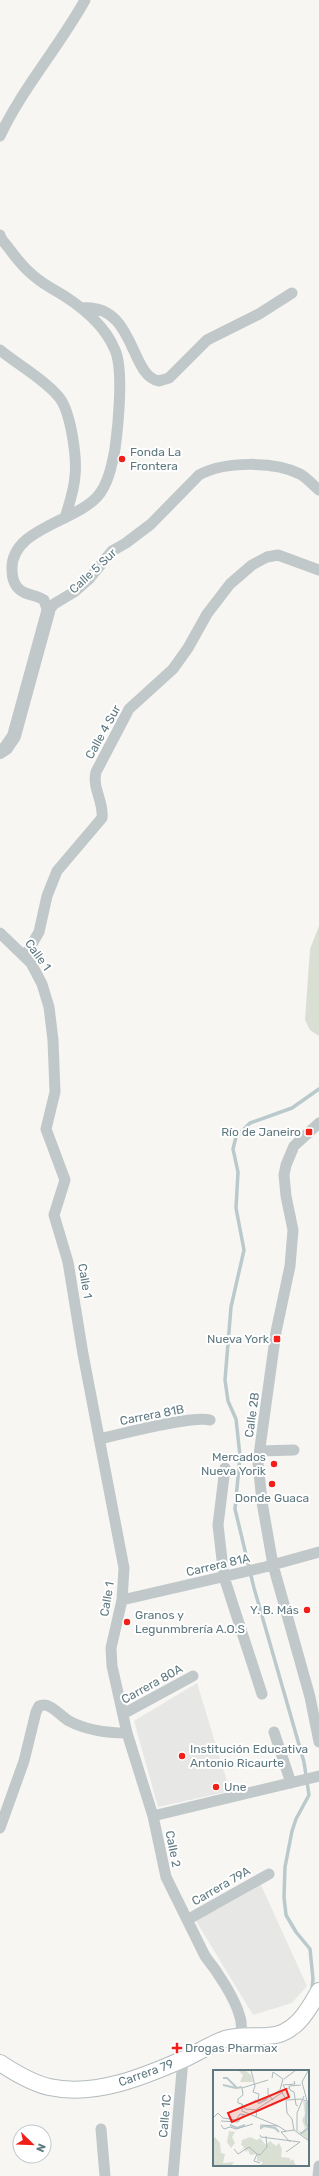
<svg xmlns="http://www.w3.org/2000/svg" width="319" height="2176" font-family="Rubik,sans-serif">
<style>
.built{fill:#e7e8e6}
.green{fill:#dadfd3}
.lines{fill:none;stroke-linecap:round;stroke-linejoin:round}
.stream{stroke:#bacacc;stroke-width:3.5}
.secondary-casing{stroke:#b3bcbe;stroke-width:18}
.minor{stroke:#c1c8ca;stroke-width:11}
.tertiary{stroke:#c1c8ca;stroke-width:14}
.secondary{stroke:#fff;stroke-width:16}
.poi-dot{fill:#f11f18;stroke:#fff;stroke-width:1.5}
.labels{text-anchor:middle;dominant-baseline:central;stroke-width:4;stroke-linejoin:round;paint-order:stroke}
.poi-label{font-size:12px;fill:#5f7980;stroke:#fff;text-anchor:start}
.street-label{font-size:12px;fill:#5f7980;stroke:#fff}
.inset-river{fill:none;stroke:#bacacc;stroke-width:2}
.inset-road{fill:none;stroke:#acb9bb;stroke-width:1}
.view{fill:#f11f18;fill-opacity:0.15;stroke:#f11f18;stroke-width:2}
.inset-edge{fill:none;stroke:#5f7980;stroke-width:2}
</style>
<rect width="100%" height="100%" fill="#f7f6f3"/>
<path class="built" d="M197,1683L230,1791L158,1807L134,1721Z
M261,1885L307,1986L292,2003L253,2015L196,1921Z"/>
<path class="green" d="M319,926V1036L310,1030L305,1020L310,949Z"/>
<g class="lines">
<path class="stream" d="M312,1989L313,1979L310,1949L296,1932L286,1915L284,1897L285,1867L292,1831L296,1819L309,1795L304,1762L254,1588L235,1509L240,1456L236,1419L228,1401L225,1380L231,1307L244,1250L236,1208L238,1172L233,1149L236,1137L250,1123L292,1108L319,1089"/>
<g class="secondary-casing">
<path id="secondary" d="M0,2063C15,2073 32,2083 49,2087C95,2097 143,2077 184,2059C197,2053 211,2044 225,2039C239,2035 253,2037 267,2036C294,2036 308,2011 319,1991"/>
</g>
<path class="minor" d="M0,136C23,87 59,47 85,0
M0,235C1,240 5,243 8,247C21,265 32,277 51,288C76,302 104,323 115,350C124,370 118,427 115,449C112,465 108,485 97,497C74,522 10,529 12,570C12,576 14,583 17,587C24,596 36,594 44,600L48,612
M82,308C136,304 129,376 159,381L169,378L207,340L259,314L292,293
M0,350C18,365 43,378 58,396C71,410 77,458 75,476C74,491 69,504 65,518
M48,612L54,604L74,592L89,579L112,551L126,543L151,524L199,475C224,461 275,461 300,474C307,478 313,485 319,490
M0,933L31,963L42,984L49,1007L53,1040L55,1092L46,1129L65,1180L54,1215L68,1262L83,1354L124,1568L122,1600L111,1648L112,1666L127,1733L153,1816L166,1877L205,1956C217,1971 235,1998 240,2017C242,2023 241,2030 242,2036
M25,956L39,932L47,896L57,871L102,818C104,801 92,789 96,772L129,709L173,669L188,648L207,614L230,584L252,565L267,557L278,555L319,570
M319,1123L294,1146L286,1165L284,1175L286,1196L293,1230L290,1266L276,1332L258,1462L262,1502L273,1565L310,1697L319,1742
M99,1439C122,1434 192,1415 210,1420
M260,1451L294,1450
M225,1468L218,1525L224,1577L262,1694
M122,1600L265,1567L319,1552
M123,1714L193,1676
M274,1732L291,1783
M153,1816L319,1776
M0,1828L24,1761L36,1712L39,1706C50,1701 60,1716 69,1721C86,1730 108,1733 127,1733
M187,1920L269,1874
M101,2129L105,2176
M173,2176L183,2059
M318,2176L319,2166"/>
<path class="tertiary" d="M0,752L6,748L14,736L48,612"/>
<use href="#secondary" class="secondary"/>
</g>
<g class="poi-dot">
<circle cx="122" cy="459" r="4"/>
<rect x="305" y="1128" width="8" height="8" rx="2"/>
<rect x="273" y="1335" width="8" height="8" rx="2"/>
<circle cx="274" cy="1464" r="4"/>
<circle cx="272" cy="1484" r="4"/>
<circle cx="307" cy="1610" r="4"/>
<circle cx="127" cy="1622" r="4"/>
<circle cx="182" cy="1756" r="4"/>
<circle cx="216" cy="1787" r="4"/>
<path d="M175 2042h4v4h4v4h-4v4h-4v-4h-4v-4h4z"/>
</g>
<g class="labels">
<g class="poi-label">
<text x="130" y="452">Fonda La<tspan x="130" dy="14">Frontera</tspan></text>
<text x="301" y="1132" text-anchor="end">Río de Janeiro</text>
<text x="269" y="1339" text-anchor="end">Nueva York</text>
<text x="266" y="1457" text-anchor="end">Mercados<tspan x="266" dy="14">Nueva Yorik</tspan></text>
<text x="272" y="1498" text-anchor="middle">Donde Guaca</text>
<text x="299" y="1610" text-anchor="end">Y. B. Más</text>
<text x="135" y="1615">Granos y<tspan x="135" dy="14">Legunmbrería A.O.S</tspan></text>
<text x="190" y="1749">Institución Educativa<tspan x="190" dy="14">Antonio Ricaurte</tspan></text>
<text x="224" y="1787">Une</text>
<text x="185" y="2048">Drogas Pharmax</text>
</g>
<g class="street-label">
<text transform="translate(93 571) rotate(-43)">Calle 5 Sur</text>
<text transform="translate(103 732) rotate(-61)">Calle 4 Sur</text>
<text transform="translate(38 955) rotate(54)">Calle 1</text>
<text transform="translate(85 1281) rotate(80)">Calle 1</text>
<text transform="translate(152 1415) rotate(-11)">Carrera 81B</text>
<text transform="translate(252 1415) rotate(-82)">Calle 2B</text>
<text transform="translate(218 1565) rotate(-13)">Carrera 81A</text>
<text transform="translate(107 1599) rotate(-80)">Calle 1</text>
<text transform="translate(152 1684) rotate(-29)">Carrera 80A</text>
<text transform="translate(173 1849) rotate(79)">Calle 2</text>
<text transform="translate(221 1886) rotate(-30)">Carrera 79A</text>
<text transform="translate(146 2073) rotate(-20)">Carrera 79</text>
<text transform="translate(165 2116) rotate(-85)">Calle 1C</text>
</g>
</g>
<g transform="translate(213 2070)">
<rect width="96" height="96" fill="#f7f6f3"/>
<path d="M25,0H32L38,5L40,12H27L30,5ZM90,31L96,33V71L84,60L89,62L92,58L89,50L92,44ZM16,61L22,62L19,67L22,73L18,78L14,72ZM2,67L7,73L8,83L12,84L10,93L21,92L18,96H0V70ZM37,67L44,70L47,68L53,75L57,71L63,76L66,73L69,79L68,87L77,88V91L80,89L83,96H47L50,92L44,91V84L37,85L35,80L33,82L31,78L25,83L31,77L28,75L29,70Z" fill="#dadfd3"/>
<path class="inset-river" d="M10,8H14L24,18L29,17M10,15L23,18M42,30L46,33L54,29M17,55L24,58L32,55M48,56V58L51,56L62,58L66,62M87,64L96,58L93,53L94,32"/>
<path class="inset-road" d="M38,0L42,16L40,22L46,24L45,31L55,28L67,20M59,8L60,2L70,9M70,9L67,20L74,30M71,9L83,0M55,10L29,18L30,25L25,29V33L29,34V41L65,56M55,18V24L60,30M76,18L72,19L70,15L82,14L81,11M81,22L77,20L76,16L88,15M81,22L83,35L85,36M73,30L74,43L79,49L81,60L96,71M74,30L88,29L96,32M94,31L89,12L95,1M29,34L32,39L44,40M43,47L44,39L70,22M0,48L5,43L10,48L23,50L27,44L33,45M8,51L25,52L31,44M8,55L11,59L17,57L23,59L40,54M47,55L65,56L73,61M84,61V43L91,26M47,65L48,67L87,72L73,82M77,72L68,62L81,60M21,79L25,84L36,77L44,84M47,93L41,91L44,84L47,85L54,77L53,66"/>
<path class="view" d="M73,19L76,27L19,52L15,43Z"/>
<rect width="96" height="96" class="inset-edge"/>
</g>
<g transform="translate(32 2144) rotate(113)"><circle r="19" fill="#ffffff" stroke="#bfc9cc"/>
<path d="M0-3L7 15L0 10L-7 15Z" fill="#f11f18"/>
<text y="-6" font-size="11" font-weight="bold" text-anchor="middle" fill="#5f7980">N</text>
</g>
</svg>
